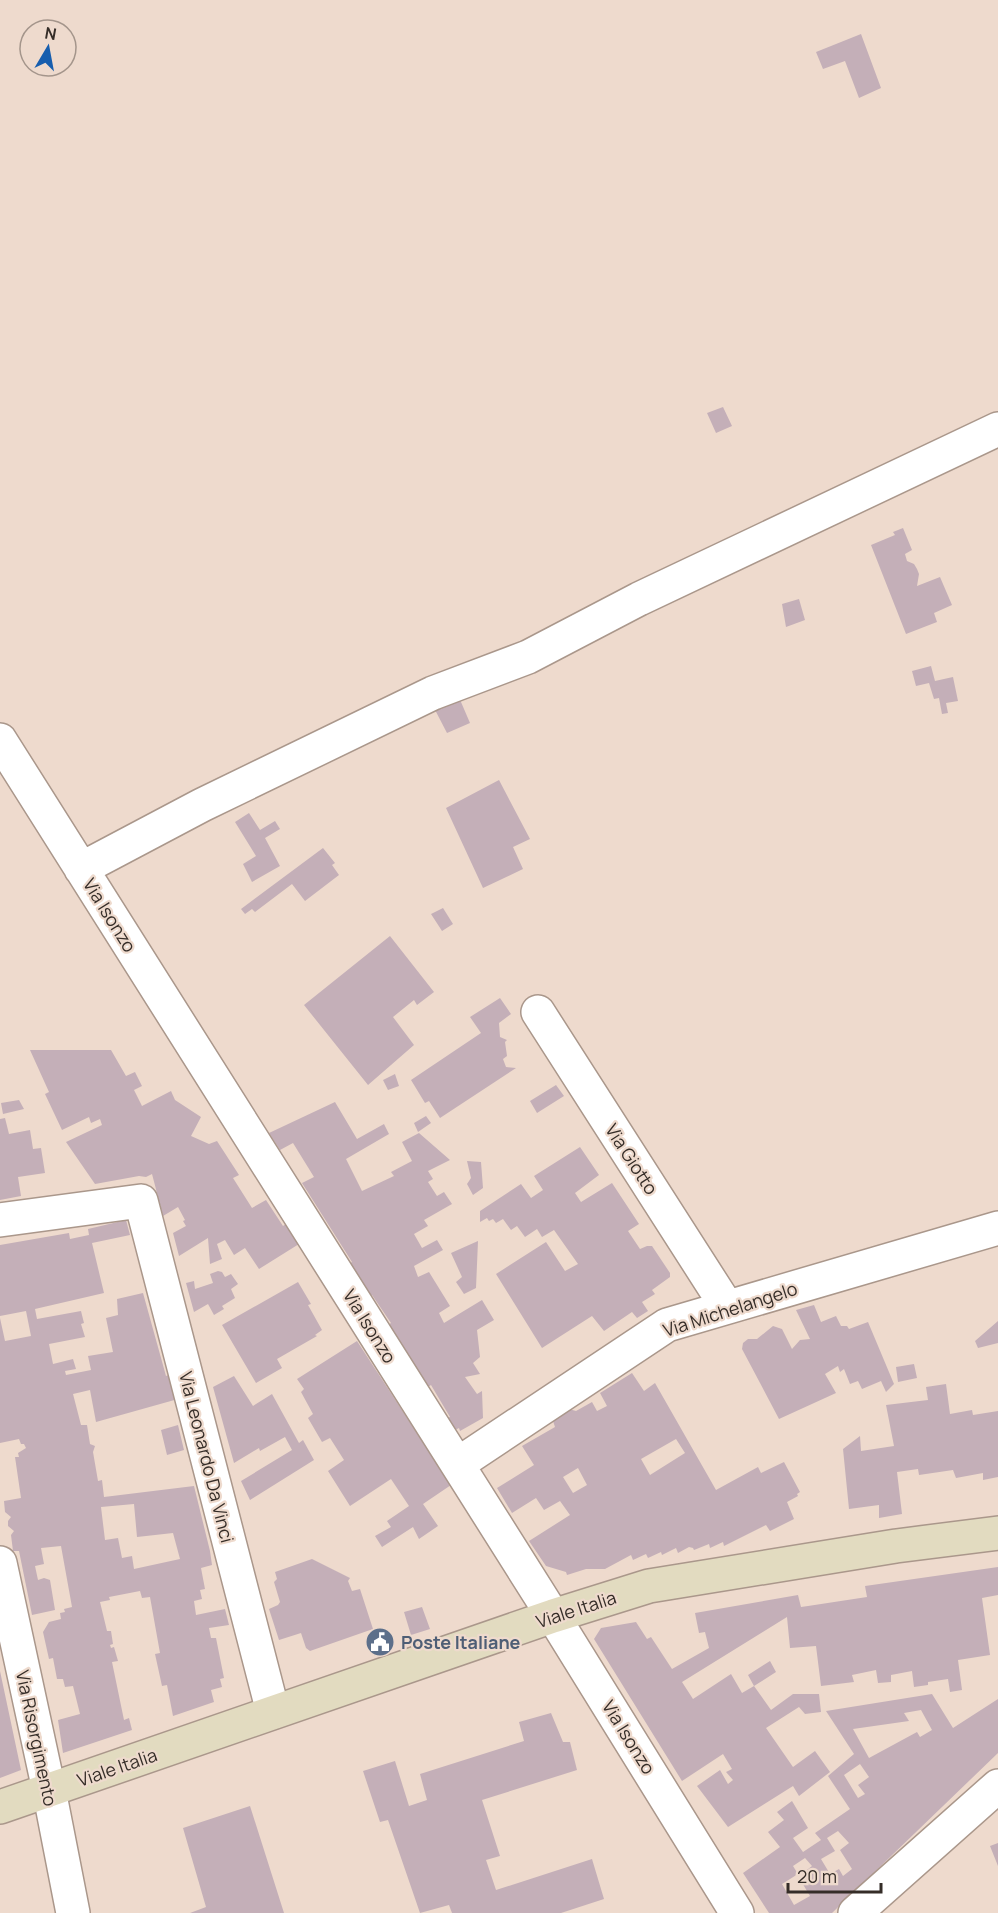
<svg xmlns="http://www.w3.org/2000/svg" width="998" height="1913" font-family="Manrope,sans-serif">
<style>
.building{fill:#c4afb8;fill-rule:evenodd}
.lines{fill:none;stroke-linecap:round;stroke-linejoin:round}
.street-casing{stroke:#aa978b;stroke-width:36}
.secondary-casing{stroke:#aa978b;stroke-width:36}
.street{stroke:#fff;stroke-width:33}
.secondary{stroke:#e2dbc0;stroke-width:33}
.labels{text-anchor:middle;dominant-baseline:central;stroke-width:4.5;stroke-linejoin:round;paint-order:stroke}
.street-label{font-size:18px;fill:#352d28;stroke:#eedacd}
.service-label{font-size:18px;font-weight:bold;fill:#4e5e75;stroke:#eedacd;text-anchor:start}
</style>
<rect width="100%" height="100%" fill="#eedacd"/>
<path class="building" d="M861,34L881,88L859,98L845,61L823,69L816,52Z
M723,407L732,426L716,433L707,413Z
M903,528L912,550L905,554L907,561L914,564L917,569L919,574L917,586L940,577L952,605L934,613L937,622L906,634L871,545L895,535L893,532Z
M799,599L805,620L786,627L782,604Z
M931,666L935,681L953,677L958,701L946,703L948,713L942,714L939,698L934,699L929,683L916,686L912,671Z
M458,695L470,723L447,733L433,706Z
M499,780L530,839L513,847L523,869L483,888L446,808Z
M249,813L260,830L275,821L280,829L265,838L280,866L252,882L243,864L256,856L235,822Z
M323,848L335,863L332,865L339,875L305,901L292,884L255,912L252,909L245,914L241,909Z
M443,908L453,924L442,931L431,914Z
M390,936L434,992L417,1005L414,1000L393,1017L414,1045L368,1085L304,1005Z
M500,998L511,1014L499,1023L500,1037L507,1040L505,1042L507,1056L503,1059L506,1067L516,1068L440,1118L429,1101L425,1103L411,1080L481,1033L470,1017Z
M30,1050H111L126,1076L135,1072L142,1086L134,1090L142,1106L171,1091L175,1100L201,1117L191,1136L209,1144L217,1141L239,1175L233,1178L252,1208L266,1200L283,1226L287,1223L299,1244L259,1269L245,1248L234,1255L225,1240L217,1244L222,1259L210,1264L208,1238L179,1256L173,1233L186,1226L183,1221L185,1220L178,1207L163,1216L152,1174L146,1177L139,1176L95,1184L66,1142L102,1125L100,1119L91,1123L89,1117L62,1130L45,1094L49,1092Z
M395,1074L399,1086L388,1090L383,1080Z
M556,1085L564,1096L537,1113L530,1101Z
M19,1100L24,1109L3,1114L1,1103Z
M335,1102L357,1139L384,1124L389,1134L346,1159L362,1191L394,1176L391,1172L412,1161L402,1142L419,1133L450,1160L428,1171L433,1179L428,1182L437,1196L444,1192L452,1204L424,1220L428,1226L414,1234L422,1248L437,1240L443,1250L414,1266L418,1277L429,1272L450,1306L439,1313L444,1323L482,1300L494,1320L477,1330L480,1357L473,1363L480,1374L465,1377L477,1394L482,1391L483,1418L460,1431L459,1428L455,1430L447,1418L450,1417L431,1385L428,1387L388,1325L391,1323L372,1295L368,1296L347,1265L352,1262L302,1183L314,1177L293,1143L280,1150L269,1133Z
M426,1116L431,1123L418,1132L414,1123Z
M5,1118L9,1134L30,1130L33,1149L41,1148L45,1173L18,1177L21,1196L0,1200V1119Z
M580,1147L599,1175L575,1193L581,1202L612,1183L639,1224L628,1231L640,1249L647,1246H652L670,1273V1277L652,1290L655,1294L642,1302L648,1311L637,1318L632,1312L604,1331L592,1316L542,1348L496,1274L546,1242L565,1271L578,1264L554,1230L542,1237L537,1229L525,1237L517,1226L511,1230L503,1219L496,1223L493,1219L489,1221L487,1218L480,1222V1211L521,1184L531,1198L543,1190L534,1176Z
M467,1161L481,1162L483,1188L473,1195L467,1184L471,1178Z
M126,1220L130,1235L92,1243L104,1293L35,1309L37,1319L81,1311L84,1323L81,1324L85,1337L49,1344L53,1364L73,1359L76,1369L65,1371L66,1375L91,1370L88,1356L113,1352L106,1318L118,1315L117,1299L143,1293L166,1376L172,1374L178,1399L96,1422L90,1390L73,1394L81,1425H87L90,1444L95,1446L93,1452L98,1481L102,1480L104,1497L194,1486L210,1551L212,1565L201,1568L205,1589L200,1590L202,1599L194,1601L196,1615L225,1609L229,1625L209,1628L211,1638H216L224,1678L220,1679L222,1687L211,1690L214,1702L173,1716L167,1685L162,1686L155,1654L160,1653L150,1597L142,1598L140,1591L109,1597L110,1600L100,1602L107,1631H111L113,1644L110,1645L111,1648L114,1647L118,1661L112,1662L124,1720L129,1718L132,1730L63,1753L58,1720L80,1714L73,1686L65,1687L63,1679H57L53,1658L49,1659L43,1632L49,1622L61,1619L60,1613L65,1612L64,1609L72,1607L61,1546L41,1548L44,1564L35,1566L38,1580L44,1578L50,1580L55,1610L32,1615L19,1551H13L11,1535L14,1531L8,1526V1521L11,1517L5,1512L4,1501L21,1498L15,1457H19L18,1453L26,1448L24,1444H21L19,1439L0,1443V1318L5,1341L31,1336L26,1311L0,1316V1245L69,1233L70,1239L89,1235L88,1229ZM134,1504L137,1537L173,1533L180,1559L134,1569L132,1556L122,1558L118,1538L105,1540L101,1507Z
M478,1241L476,1288L464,1294L456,1282L462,1277L451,1253Z
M218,1271L222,1272L225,1277L231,1274L238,1284L231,1289L235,1298L222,1306L224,1309L214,1315L208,1304L194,1312L186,1283L194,1281L195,1289L213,1283L210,1274Z
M298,1282L311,1304L308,1305L322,1330L315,1335L317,1336L277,1359L282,1368L256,1383L222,1325Z
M814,1305L821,1322L836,1316L841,1326H847L849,1329L868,1322L894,1384L886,1392L881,1381L862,1389L858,1381L850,1384L844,1369L840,1372L838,1366L825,1374L836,1393L779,1419L742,1349L743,1343L748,1339H757L773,1326L782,1329L792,1349L800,1340L810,1339L796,1310Z
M998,1321V1343L978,1348L975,1341Z
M357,1341L426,1447L429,1445L452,1481L449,1483L451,1485L423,1504L438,1526L419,1539L413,1527L382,1547L375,1536L391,1527L387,1521L409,1506L391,1479L350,1506L328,1471L344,1460L330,1438L322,1442L308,1418L313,1414L301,1392L304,1389L297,1379Z
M914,1364L917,1378L898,1382L896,1367Z
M632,1373L644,1391L655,1383L716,1490L758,1467L761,1473L784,1462L800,1492L797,1494L798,1496L787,1502L794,1519L770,1531L766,1525L724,1546L723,1542L710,1548L709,1544L694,1550L693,1548L689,1547L678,1553L676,1548L662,1555L661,1552L648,1558L646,1554L633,1560L631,1555L605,1569H586L567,1575L566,1572L546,1566L529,1541L570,1515L560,1501L544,1510L536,1498L512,1513L497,1488L534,1465L522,1446L555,1427L553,1421L569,1409L576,1411L592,1402L597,1411L607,1406L600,1393ZM676,1439L685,1453L650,1475L641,1459ZM578,1468L587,1485L573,1493L563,1477Z
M234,1376L253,1406L272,1394L299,1443L303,1440L314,1460L250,1500L241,1481L292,1450L285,1437L260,1451L259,1448L234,1463L213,1387Z
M946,1384L950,1414L972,1410L973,1415L998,1411V1477L983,1480V1473L956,1478L953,1470L919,1475L918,1469L897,1472L902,1514L879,1518V1505L849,1509L843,1449L860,1436L861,1451L894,1446L886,1405L928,1400L926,1387Z
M178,1425L184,1450L167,1455L161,1430Z
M312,1559L350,1578L348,1581L352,1591L360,1589L373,1629L310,1651L306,1648L301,1633L279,1640L269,1609L278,1605L280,1602L274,1582L277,1579L275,1572Z
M998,1567V1595L982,1598L990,1655L958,1660L962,1690L950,1692L948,1679L928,1682V1685L914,1687L912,1671L891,1675V1682L878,1683L876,1670L852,1675L854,1682L821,1686L816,1646L790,1648L787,1617L682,1682L693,1699L731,1674L742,1693L754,1686L771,1710L793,1694H819L821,1712L805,1714L799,1707L766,1728L793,1767L815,1751L830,1772L799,1796L793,1786L728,1827L697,1786L720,1770L728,1784L733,1780L726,1772L732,1769L723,1754L682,1781L594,1639L601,1628L636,1622L647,1639L651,1637L672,1669L709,1648L705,1632L699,1633L695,1613L798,1595L801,1607L808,1606L867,1597L865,1586Z
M422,1607L430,1629L411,1635L404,1612Z
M770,1661L776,1672L754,1686L748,1675Z
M0,1671L21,1770L0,1778Z
M932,1694L953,1728L998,1699V1753L832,1913H769L743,1873L780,1847L768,1832L784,1820L777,1812L792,1801L808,1828L793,1838L803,1852L821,1840L815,1833L850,1809L828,1776L854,1754L826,1711ZM921,1710L932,1730L920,1737L917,1732L869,1758L853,1729L909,1721L904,1713ZM860,1764L869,1777L858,1785L865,1794L858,1798L844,1775ZM838,1831L849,1843L840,1850L852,1869L843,1876L839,1869L830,1874L821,1859L835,1851L827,1838ZM805,1858L812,1866L807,1870L812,1875L801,1881L810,1896L794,1905L782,1884L798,1874L793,1866Z
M551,1713L563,1742H570L577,1770L482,1800L500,1856L486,1860L496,1890L592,1859L604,1899L561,1913H452L449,1905L420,1913L388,1820L380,1822L363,1771L395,1761L409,1806L427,1800L420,1774L524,1741L519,1722Z
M250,1806L284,1913H190L206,1907L183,1828Z
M998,1843V1866L990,1846Z"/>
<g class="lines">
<g class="street-casing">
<path id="street" d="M0,740L553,1616L737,1913
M81,869L202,805L433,693L528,657L639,599L998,429
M538,1012L727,1307
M0,1220L141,1201L273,1712
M458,1464L667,1325L998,1228
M0,1563L49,1790L73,1913
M855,1913L998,1786"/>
</g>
<g class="secondary-casing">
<path id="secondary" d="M0,1807L553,1616L649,1586L896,1546L998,1533"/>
</g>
<use href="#street" class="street"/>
<use href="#secondary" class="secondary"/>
</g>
<defs>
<g id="civic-disc" transform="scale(1.5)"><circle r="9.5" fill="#5c6f8a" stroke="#eedacd"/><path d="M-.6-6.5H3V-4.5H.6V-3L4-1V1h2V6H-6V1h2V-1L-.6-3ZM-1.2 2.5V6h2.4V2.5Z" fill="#fff"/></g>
</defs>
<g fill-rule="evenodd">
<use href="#civic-disc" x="380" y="1642"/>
</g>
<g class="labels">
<g class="street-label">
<text transform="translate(110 915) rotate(58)">Via Isonzo</text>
<text transform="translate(632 1159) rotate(57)">Via Giotto</text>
<text transform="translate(730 1309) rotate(-18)">Via Michelangelo</text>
<text transform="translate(370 1326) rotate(58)">Via Isonzo</text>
<text transform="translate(207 1457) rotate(76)">Via Leonardo Da Vinci</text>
<text transform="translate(576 1609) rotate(-18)">Viale Italia</text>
<text transform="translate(629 1737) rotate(58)">Via Isonzo</text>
<text transform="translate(37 1738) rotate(78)">Via Risorgimento</text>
<text transform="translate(117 1767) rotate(-19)">Viale Italia</text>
</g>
<g class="service-label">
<text x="401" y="1642">Poste Italiane</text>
</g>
</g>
<g transform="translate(48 48) rotate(10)"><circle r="28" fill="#eedacd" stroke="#a4958b" stroke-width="1.5"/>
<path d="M0-4.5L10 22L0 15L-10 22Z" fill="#175eae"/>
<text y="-9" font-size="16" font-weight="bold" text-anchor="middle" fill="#352d28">N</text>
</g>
<path d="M788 1883v9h93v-9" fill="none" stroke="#352d28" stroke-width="3"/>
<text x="797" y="1883" font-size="18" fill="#352d28" stroke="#eedacd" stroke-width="4.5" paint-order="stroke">20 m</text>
</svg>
